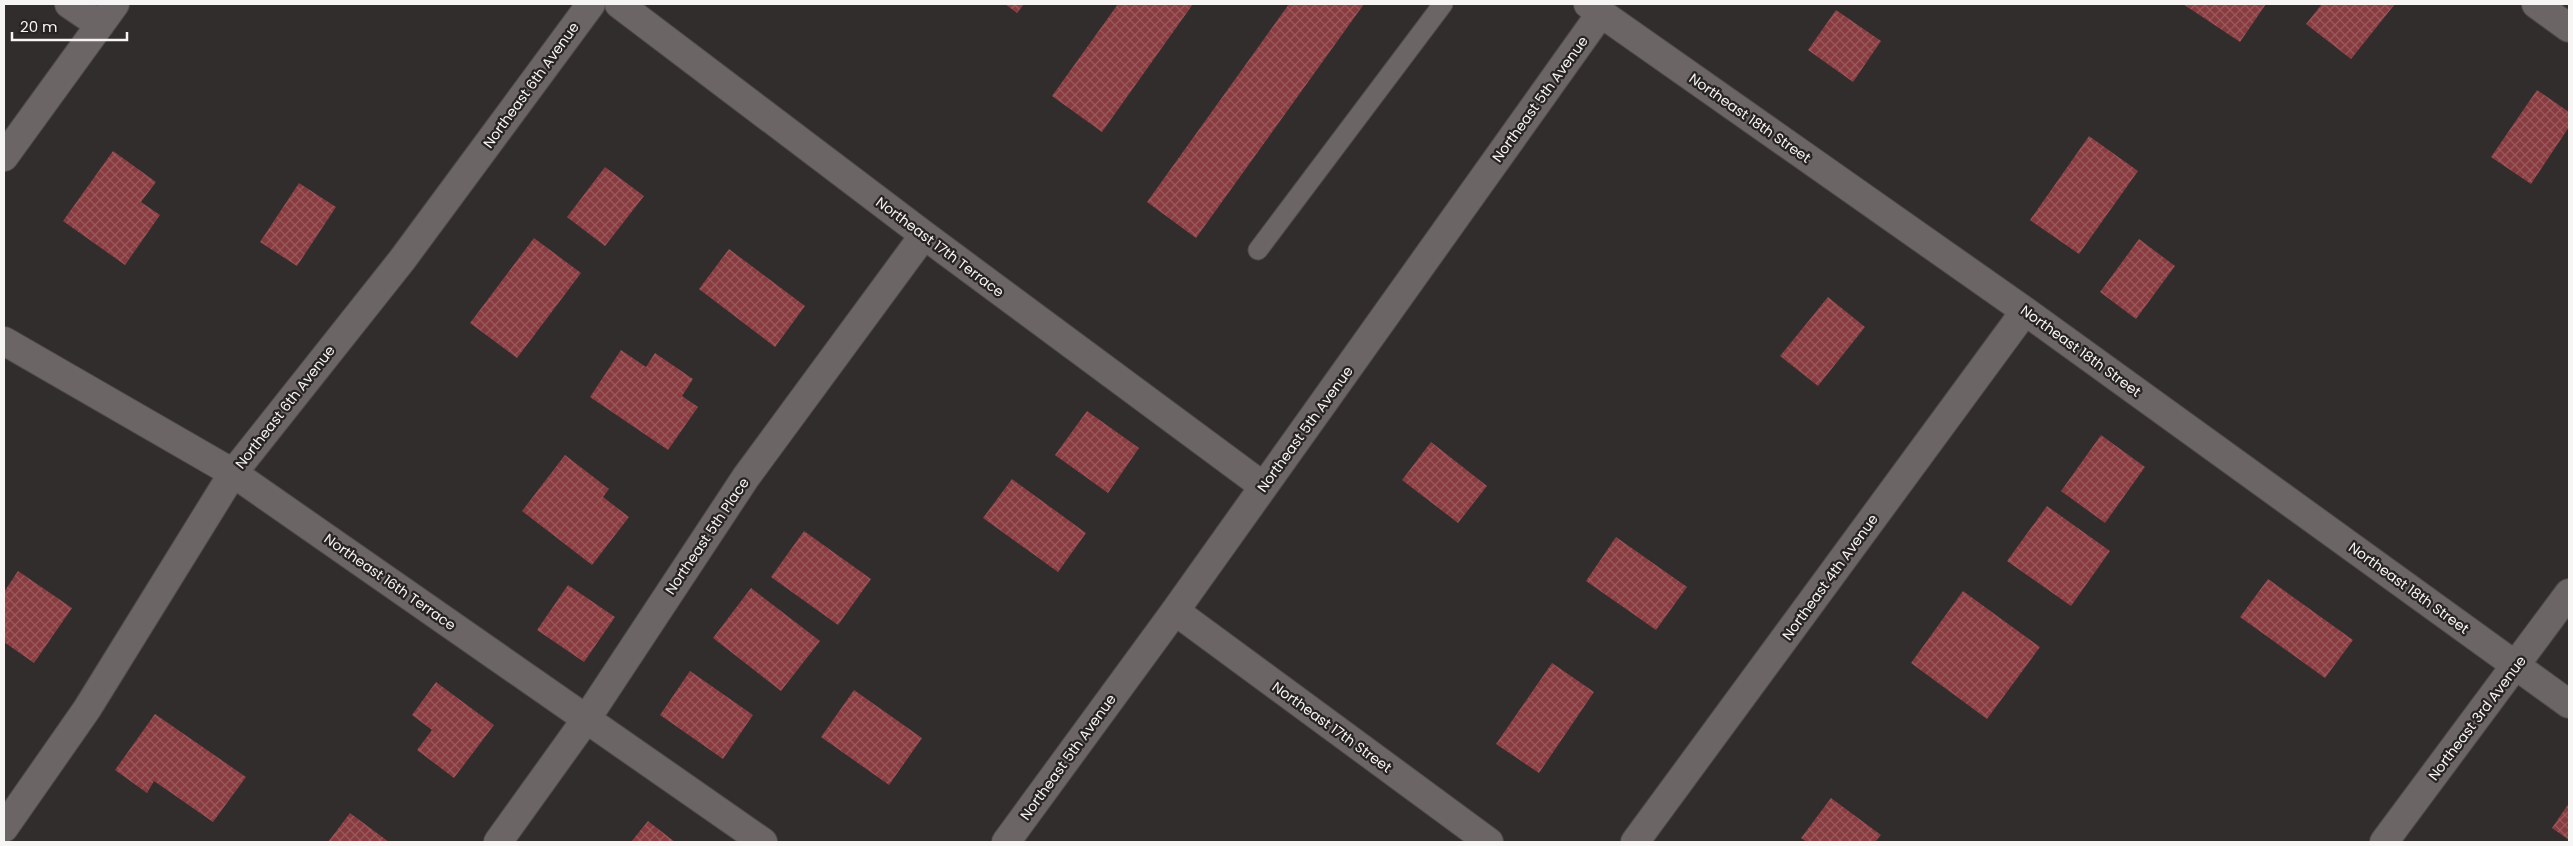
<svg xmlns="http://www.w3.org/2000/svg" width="2573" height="846" font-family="Poppins,sans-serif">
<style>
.building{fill:url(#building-cross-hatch)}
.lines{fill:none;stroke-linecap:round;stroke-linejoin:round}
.service-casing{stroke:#4f4b4b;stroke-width:21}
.minor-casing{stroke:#4f4b4b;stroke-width:30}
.service{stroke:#6c6565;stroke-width:19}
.minor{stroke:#6c6565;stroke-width:28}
.labels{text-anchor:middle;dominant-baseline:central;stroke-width:4.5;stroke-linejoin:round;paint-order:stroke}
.street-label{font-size:14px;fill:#f7f4f4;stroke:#282323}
</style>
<defs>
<pattern id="building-cross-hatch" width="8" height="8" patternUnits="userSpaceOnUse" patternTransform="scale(1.25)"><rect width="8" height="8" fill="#883c40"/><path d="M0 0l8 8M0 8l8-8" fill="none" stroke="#9a595c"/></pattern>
</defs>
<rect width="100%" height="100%" fill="#322d2d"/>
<path class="building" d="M1005,4H1024L1017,13Z
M1118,4H1193L1102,132L1052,96Z
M1289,4H1364L1196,238L1147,202Z
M2183,4H2266L2240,42Z
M2322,4H2395L2351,59L2306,24Z
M1836,10L1881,41L1853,82L1808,50Z
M2537,90L2569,112V127L2531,184L2491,157Z
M2089,136L2138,171L2079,254L2030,220Z
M113,151L156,182L141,202L160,215L125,265L63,221Z
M605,167L644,196L605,246L567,217Z
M299,183L336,207L297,266L260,242Z
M534,238L581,273L517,358L470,323Z
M2139,239L2175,266L2136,319L2100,292Z
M729,249L805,306L775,347L699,289Z
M1828,297L1865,327L1818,386L1780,356Z
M621,350L646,367L655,353L693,379L682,396L698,407L668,450L590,397Z
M1087,411L1139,448L1108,493L1055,455Z
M2101,435L2145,467L2105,523L2061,491Z
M1431,442L1487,486L1458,523L1402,480Z
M565,455L609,489L603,497L629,517L592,565L522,511Z
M1012,479L1086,533L1058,572L983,518Z
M2047,506L2110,551L2071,606L2007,561Z
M804,531L871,579L838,625L771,577Z
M1616,537L1687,587L1656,630L1586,581Z
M18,571L72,608L34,663L4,642V592Z
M2268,579L2353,640L2325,678L2240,617Z
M568,585L615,617L584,662L537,630Z
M751,588L820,641L781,691L713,638Z
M1963,591L2040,647L1987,719L1911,663Z
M1552,663L1594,692L1539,773L1496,744Z
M690,671L753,715L723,759L660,715Z
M436,682L494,725L454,778L417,750L432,730L412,715Z
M854,690L922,738L889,785L821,737Z
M155,714L246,777L213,822L154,781L147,793L115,770Z
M1831,798L1881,835L1875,842H1807L1801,838Z
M2569,803V840L2552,828Z
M350,813L389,842H328Z
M648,821L675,842H631Z"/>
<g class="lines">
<g class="service-casing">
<path id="service" d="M1258,250L1443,4"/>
</g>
<g class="minor-casing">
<path id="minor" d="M69,4L100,25
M619,4L924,235L1263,486
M1588,4L2025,311L2569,704
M2536,4L2569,28
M4,157L115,4
M4,341L233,473L763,842
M1175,611L1489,842
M4,828L87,709L233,473L402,260L591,4
M498,842L587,718L746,477L924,235
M1006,842L1175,611L1601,13
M1635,842L2025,311
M2384,842L2569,593"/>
</g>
<use href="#service" class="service"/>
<use href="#minor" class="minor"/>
</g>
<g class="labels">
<g class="street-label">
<text transform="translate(531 85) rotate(-54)">Northeast 6th Avenue</text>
<text transform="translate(1540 99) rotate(-54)">Northeast 5th Avenue</text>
<text transform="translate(1750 118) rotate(35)">Northeast 18th Street</text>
<text transform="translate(940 247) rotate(37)">Northeast 17th Terrace</text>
<text transform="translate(2081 351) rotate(36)">Northeast 18th Street</text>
<text transform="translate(285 407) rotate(-52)">Northeast 6th Avenue</text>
<text transform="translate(1305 429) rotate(-54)">Northeast 5th Avenue</text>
<text transform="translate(707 536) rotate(-56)">Northeast 5th Place</text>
<text transform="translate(1830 577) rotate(-54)">Northeast 4th Avenue</text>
<text transform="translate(390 582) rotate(35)">Northeast 16th Terrace</text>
<text transform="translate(2409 588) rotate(36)">Northeast 18th Street</text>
<text transform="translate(2477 718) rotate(-53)">Northeast 3rd Avenue</text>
<text transform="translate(1332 727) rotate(36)">Northeast 17th Street</text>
<text transform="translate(1068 757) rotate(-54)">Northeast 5th Avenue</text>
</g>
</g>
<rect width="2573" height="846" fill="none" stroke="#f7f4f4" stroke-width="10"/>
<path d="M12 32v8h115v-8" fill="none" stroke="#f7f4f4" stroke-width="2.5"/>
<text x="20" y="32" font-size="15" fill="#f7f4f4" stroke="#282323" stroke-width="4" paint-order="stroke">20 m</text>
</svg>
